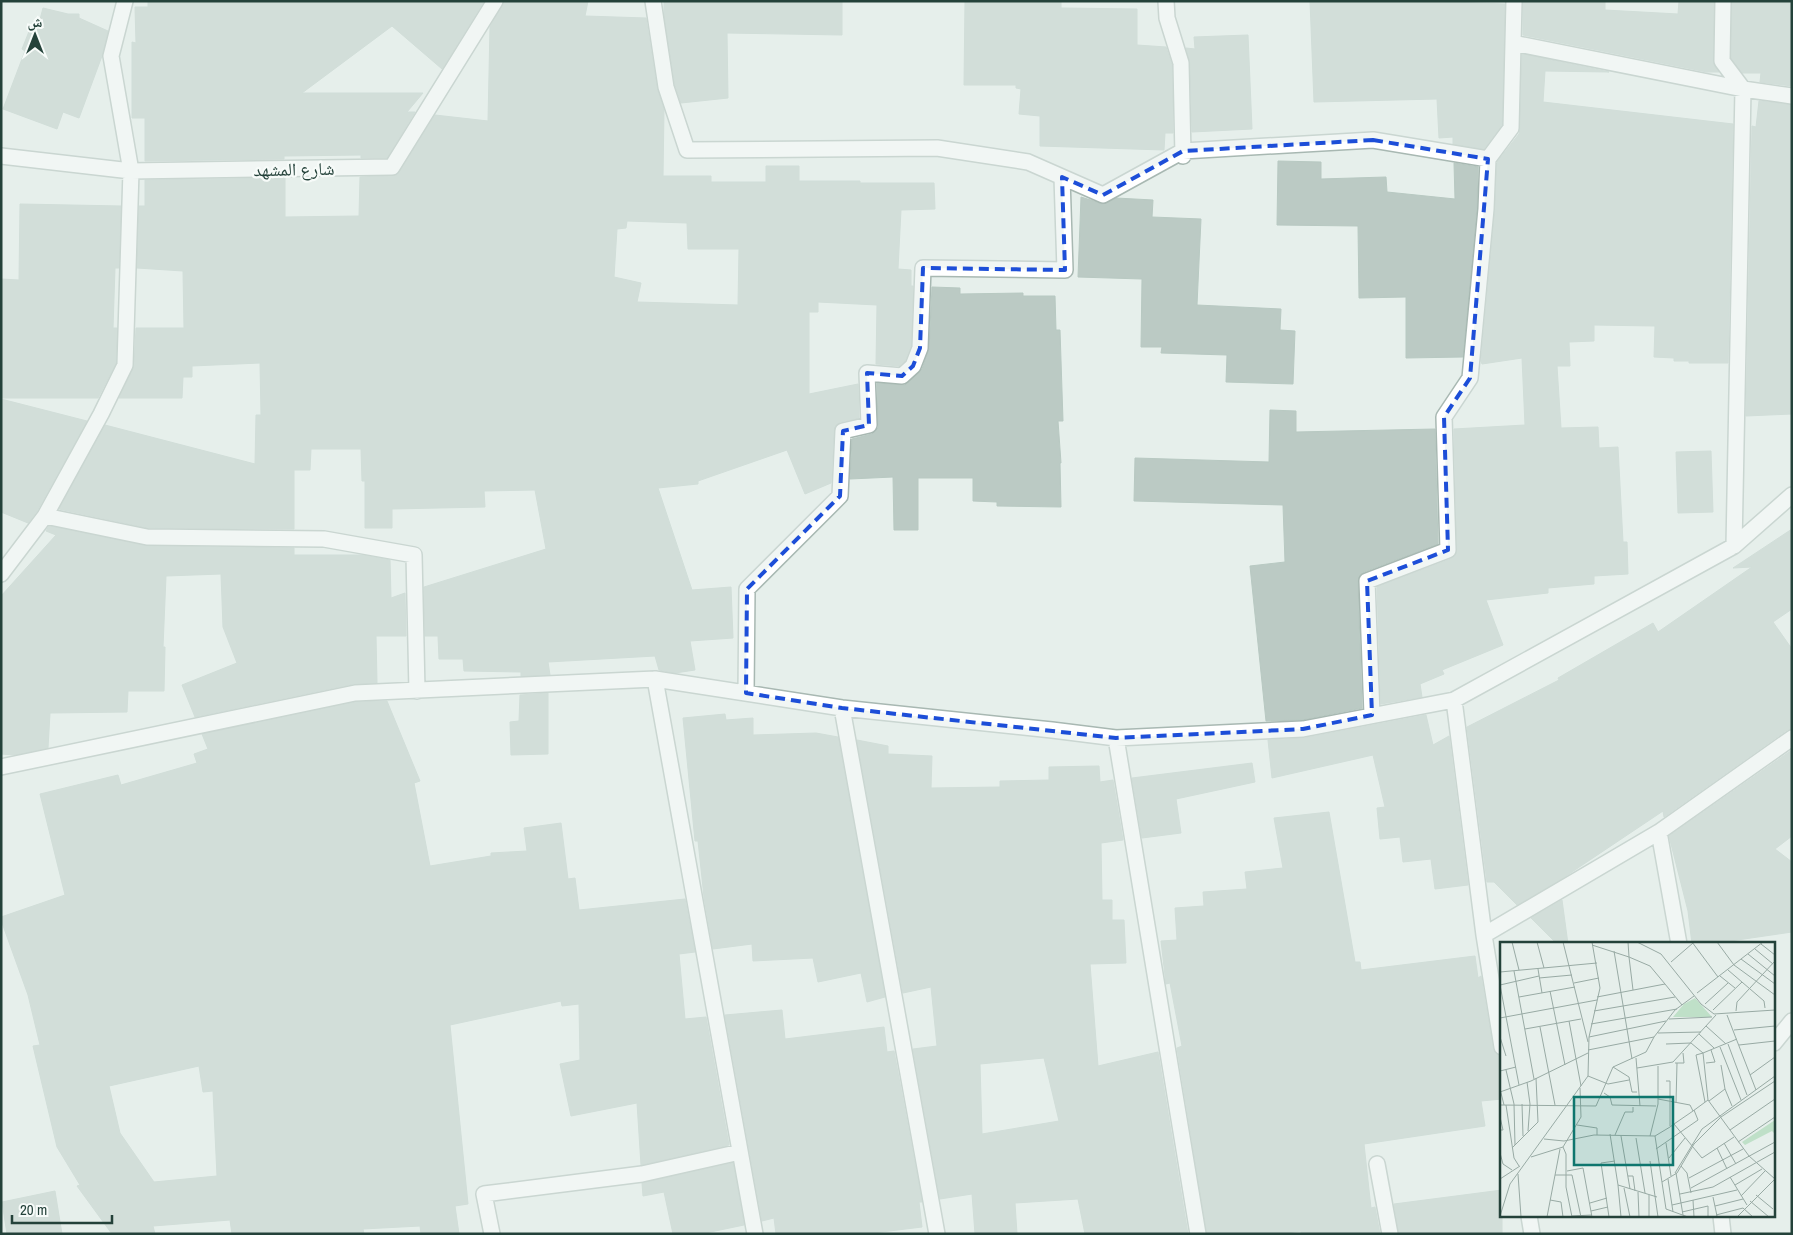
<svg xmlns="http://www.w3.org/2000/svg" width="1793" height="1235" font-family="'Archivo Narrow','Noto Naskh Arabic',sans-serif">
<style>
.building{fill:#bbcac4;stroke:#b8c9c2;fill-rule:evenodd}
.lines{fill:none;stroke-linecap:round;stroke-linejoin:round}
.minor-casing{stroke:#a8b8b2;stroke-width:18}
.minor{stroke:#fff;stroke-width:15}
.marked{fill:none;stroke:#1d4ed8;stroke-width:4;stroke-dasharray:10 6;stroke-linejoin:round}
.labels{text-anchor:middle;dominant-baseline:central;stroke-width:4.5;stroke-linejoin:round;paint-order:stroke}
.street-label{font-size:18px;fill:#24423a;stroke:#f7fbf9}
.inset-road{fill:none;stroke:#98aaa4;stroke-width:1}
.view{fill:#0f766e;fill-opacity:0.15;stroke:#0f766e;stroke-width:2.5}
.inset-edge{fill:none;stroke:#24423a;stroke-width:2.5}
</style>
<rect width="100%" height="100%" fill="#e6efeb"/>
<path class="building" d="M170,1H484L442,69L392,26L302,93H423L407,112H415L387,158H361V155L284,156V159L145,161V118H132V42L136,43L135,7H148V2Z
M504,1H588L585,16L646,18L657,88L664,109L663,176H711V182H766V166H799V181H860V183H934L935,209L901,210L898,269L911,270V286H913L911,346L905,361L899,366L876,364L877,305L818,302V312H809V394L858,384L859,418L840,422L835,426L834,430L831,483L805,494L787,450L698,481V484L658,488L692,590L731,587L733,638L690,641L695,670L675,673L659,670L655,656L548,662L550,675L521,676V672L464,671L463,659H439L438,636H425L424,587L546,549L535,490L484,491L485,507L392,509V528H365V481H362L361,449H311L310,470H294V529L148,528L59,509L105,425L255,464L256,415H261L260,363L192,366V377H183L182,398H119L134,366L136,328H184L183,271L137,268L139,206H145V180L285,178V217L359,216L360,177L397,175L435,115L488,121L490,27ZM627,221L687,223L688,249H739L738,305L637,302L641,283L614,277L617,229L626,228Z
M664,1H842V35L727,33L728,98L681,103L675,85L664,14Z
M965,1H1061V8L1137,9V45L1166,47L1172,65L1173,133H1165L1164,150L1040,146V116L1019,114L1021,89L1016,88V85H964Z
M1310,1H1422L1505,4L1502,125L1484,149L1453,144V137L1439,138L1437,99L1314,102Z
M1523,1H1605V10L1678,14L1679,1H1714L1713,61L1719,72H1707L1523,35Z
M1732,1H1792V86L1760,82L1761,73H1742L1731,58Z
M43,8L68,14H79V18L108,31L102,56L79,118L63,112L57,129L3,109L25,51L22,49L32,24L38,27Z
M1248,35L1252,129L1192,132L1190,63L1186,48L1195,49L1194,37Z
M1522,54L1609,72L1545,71L1543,102L1733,124L1728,363H1689V361H1674V358L1654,357L1655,326L1594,325V341L1569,342L1570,366H1557L1561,428L1598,427L1599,448L1618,447L1623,542H1627L1628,574L1594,576V584L1548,588V593L1486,600L1503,645L1442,670L1444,674L1420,684L1422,697L1381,704L1377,587L1451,559L1455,556L1457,550L1454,429L1525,425L1522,358L1482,364L1481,361L1495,210L1497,162L1519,134L1520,129Z
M1759,101L1792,105V414L1746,416L1752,126L1756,127Z
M1278,161L1321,162V179L1386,177L1387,192L1455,199L1454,163L1478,167L1477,208L1463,357L1406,358V297L1359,298L1358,226L1277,225Z
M1081,197L1103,204L1116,198L1153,200L1152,217L1201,219L1197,305L1281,309L1280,330L1295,331L1293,384L1226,382L1227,355L1161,353L1162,347H1141L1142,279L1078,277Z
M20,204L121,206L119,268H115L113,328H117L116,363L98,398H1V279L19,280Z
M932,287L960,288V294L1023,293V296H1055L1056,330H1060L1063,421H1058L1061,463H1060L1061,507L997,506V502L973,501V478H918V530H894L893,477L850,479L852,439L872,434L878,428L877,383L905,385L922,369L929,349Z
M1,399L87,421L37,511L28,523L1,512Z
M1270,410L1296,411V432L1435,429L1438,544L1364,572L1360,575L1358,581L1362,708L1302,720L1266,721L1250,566L1285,562L1283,505L1134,501L1135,458L1269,462Z
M1711,451L1713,512L1678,513L1676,452Z
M49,526L147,546L294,548V555H363L390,560L391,598L405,593L406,636H376L377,683L353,684L195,717L182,685L237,663L223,627L221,574L166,576L163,647H165L164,691H128L127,712L50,713L48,748L15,755L1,754V596L56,535L46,531Z
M1792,529V609L1773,622L1792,649V729L1787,730L1664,817L1663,811L1560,880L1517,905L1494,882H1487L1467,727L1559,680L1558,678L1653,623L1658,632L1752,567L1733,568Z
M548,693V754L511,755L510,722L519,721L520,695Z
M387,701L420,781L414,783L430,866L491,856V853L527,851L524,828L561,823L568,879L575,878L579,910L685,899L695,952L679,954L685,1019L706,1017L729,1145L641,1165L637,1103L571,1116L560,1064L580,1060L579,1004L562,1006L561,1001L450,1025L468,1204L455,1206L459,1234H421L420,1226L363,1229L364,1234H232L230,1220L153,1226L155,1234H112L77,1186L80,1185L57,1147L33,1046L40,1045L28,995L1,920V917L65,895L40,794L118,775L121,785L197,763L194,754L208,749L202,734L356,702ZM199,1066L203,1092L213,1091L217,1176L154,1182L120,1133L109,1086Z
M725,714L726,720L753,718V735L816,733L838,737L885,997L867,1002L861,973L818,982L813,958L753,961L752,944L713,949L704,897L698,841H695L683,718Z
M1426,715L1433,745L1449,736L1468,885L1435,889L1431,859L1403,862L1400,837L1380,839L1377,808L1385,807L1373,755L1272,778L1268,740L1305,738Z
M857,740L888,746V754L932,756L931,788L1000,787V781L1049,780V767L1099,766L1100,782L1113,780L1123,840L1101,843L1102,900H1112V920H1124L1126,963L1090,964L1098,1066L1158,1052L1188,1234H1085L1078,1199L1015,1203L1017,1234H975L972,1194L940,1199L913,1049L937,1046L931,987L903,993ZM1044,1058L1059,1121L982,1134L980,1064Z
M1792,750V836L1775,849L1792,862V932L1710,944H1692L1688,911L1669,836Z
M1252,763L1255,782L1176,799L1181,833L1142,838L1132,778Z
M1329,812L1355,962H1360L1361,970L1475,956L1478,978L1481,976L1493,1048L1495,1053L1502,1056V1099L1481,1101L1485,1126L1364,1144L1371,1208L1375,1207L1380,1234H1301V1231L1280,1234H1207L1177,1048L1182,1046L1170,983L1166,984L1161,941L1177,940L1175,908L1204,906L1203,892L1247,889L1245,872L1283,868L1274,818Z
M1562,900L1568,944H1557L1531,918Z
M782,1010L785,1039L884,1027L887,1052L894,1051L922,1202H919L922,1227L865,1234H776L774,1218L762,1221L725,1015Z
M733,1163L744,1225L701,1234H673L664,1192L643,1196L642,1183Z
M1502,1190V1234H1399L1394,1204Z
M55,1191L62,1234H7L2,1202Z"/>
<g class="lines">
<g class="minor-casing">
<path id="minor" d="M653,1L666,87L687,150L937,148L1028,162L1103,195L1183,151L1373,140L1488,159
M1166,1L1167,18L1181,63L1183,156
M1723,1L1722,61L1743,89L1734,546
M1513,43L1743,89L1792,96
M1,156L131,171L392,167L495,1
M45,516L147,537L324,539L414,555L417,691
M1,574L45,516L101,414L125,365L131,171L111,56L125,1
M655,679L755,1234
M746,693L747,589L840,496L843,431L869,425L867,373L902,376L913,366L920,348L923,268L1065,270L1062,177
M1454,700L1484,935L1502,1047
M842,708L937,1234
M1372,715L1367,581L1448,550L1444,417L1470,378L1486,209L1488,159L1511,128L1514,1
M1116,738L1198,1234
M1,767L355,693L655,679L842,708L1052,730L1116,738L1303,729L1454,700L1734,546L1792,495
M1659,832L1679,944
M1484,935L1659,832L1792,738
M1774,1043L1792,1021
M1377,1164L1390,1234
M1529,1216L1532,1234
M1721,1216L1723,1234
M492,1234L484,1194L642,1174L740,1152"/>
</g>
<use href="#minor" class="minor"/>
</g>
<path d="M0 0H1793V1235H0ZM1373,140L1488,159L1470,378L1444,417L1448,550L1367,581L1372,715L1303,729L1116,738L842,708L746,693L747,589L840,496L843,431L869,425L867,373L902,376L913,366L920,348L923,268L1065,270L1062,177L1103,195L1183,151Z" fill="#e6efeb" fill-opacity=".55" fill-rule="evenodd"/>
<path class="marked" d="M1373,140L1488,159L1470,378L1444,417L1448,550L1367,581L1372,715L1303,729L1116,738L842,708L746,693L747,589L840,496L843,431L869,425L867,373L902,376L913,366L920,348L923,268L1065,270L1062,177L1103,195L1183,151Z"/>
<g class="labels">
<g class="street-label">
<text transform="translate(294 169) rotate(-1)">شارع المشهد</text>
</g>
</g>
<g transform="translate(1500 942)">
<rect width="275" height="275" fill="#e6efeb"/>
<path d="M195,56L212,75H173L184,62ZM275,178V192L272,189L245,203L242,200Z" fill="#bfe0c8"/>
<path class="inset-road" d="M12,0L19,28M37,0L44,26M63,0L88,100M128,0L129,15L150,24L165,42M137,0L161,12L201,62L214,72L275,68M192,0L218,35M217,0L234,23L275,53M261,2L275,13M92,3L129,15L133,48M255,7L273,22M114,9L132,117M248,12L275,34M241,17L275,42M171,20L193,1M38,27L42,51M228,28L264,59L265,66M14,29L34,137M0,30L97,21M220,34L235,46M39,36L72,33M74,41L99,36M0,43L19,143M0,43L39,34M50,49L65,123M197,51L263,0M19,55L75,45M97,55L165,42L182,63M205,62L228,41M213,68L242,40M94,69L175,55M236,69L237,60L275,19M227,73L256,148M0,76L97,58M169,77L212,75M69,79L81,144M91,82L177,67M206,84L226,102M40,85L55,163M25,87L81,77M234,88L275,84M158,91L201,90M199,92L214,106M0,95L6,114M89,95L166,79M166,102L191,101L203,111L237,97M228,102L247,153M239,103L275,99M220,105L241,158M88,108L154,95M136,116L140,164M175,121H184L183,111M206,121L215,120L211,108M221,123L225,147L232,164M113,125L129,135L132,150H137M137,126L173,120L216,73M6,128L14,162L15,203M0,129L16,125M250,133L275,115M88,134L108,142L129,138M166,139H170V184M27,140L30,162L28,189M0,147L4,163M0,150L31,139L88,111M104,151L110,155L112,163L156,164M158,157L190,163L193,169M208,158L249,214L275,237M209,159L225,147M176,161L177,121M22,162L23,194M0,163L96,164L113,125L146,110L154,95L175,68L194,54M6,163L14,216L19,224M0,175L3,188H0M174,182L202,216L234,195M77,183L97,186V193M230,188L275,157M110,192L118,243L157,255M115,193L125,170H133V165M121,194L130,247M150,194L158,162V124M155,194L166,267L188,275M136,196L145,251M44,197L64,199L94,193L155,194L170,185L174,182L193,169L208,158L203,111L196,113L205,160M238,200L275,175M166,201L171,234M224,201L236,222M63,205L66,212V245L72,275M12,206L38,180L36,136M217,206L227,227M156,207L198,178L194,168M0,211L3,222L12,228M31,215L63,205L81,175L80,146M169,216L185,196M150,219L158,275M181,224L187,231L191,251M67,229L83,226L92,275M175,231L202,187L275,134M176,231L183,273M18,232L21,275M55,233H72L81,275M128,234H133L135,249M230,235L247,263M189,236L243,207M0,237L20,224M168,237L173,270M162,240L177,231L194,202L221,175L275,139M118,243L121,275M235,243L262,227M124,246L130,275M191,246L275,200M138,250L139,275M180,252L213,245L275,210M256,253L273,267M241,254L265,229M213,255L217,274M50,258L61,260L63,275M193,258L194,275M250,259L269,275M90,261L107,256M172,263L237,248M215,264L243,257M91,269L108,265M182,270L208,264V275M216,273L243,266L253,275M0,274L10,242L88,134L89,95L100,46L92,0M72,274L92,273M47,275L60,207M109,275L101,221L115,219M149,275V253M237,275L275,237"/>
<path class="view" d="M74,155H173V223H74Z"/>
<rect width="275" height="275" class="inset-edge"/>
</g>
<rect width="1793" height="1235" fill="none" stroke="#24423a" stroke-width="5"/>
<g transform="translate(35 35)" stroke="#f7fbf9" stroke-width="4" paint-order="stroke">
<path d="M0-4L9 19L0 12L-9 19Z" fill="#24423a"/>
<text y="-8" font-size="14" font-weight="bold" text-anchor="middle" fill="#24423a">ش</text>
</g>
<path d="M12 1215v8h100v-8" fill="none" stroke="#24423a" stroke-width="2.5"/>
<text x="20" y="1215" font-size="15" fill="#24423a" stroke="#f7fbf9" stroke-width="4" paint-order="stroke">20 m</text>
</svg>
